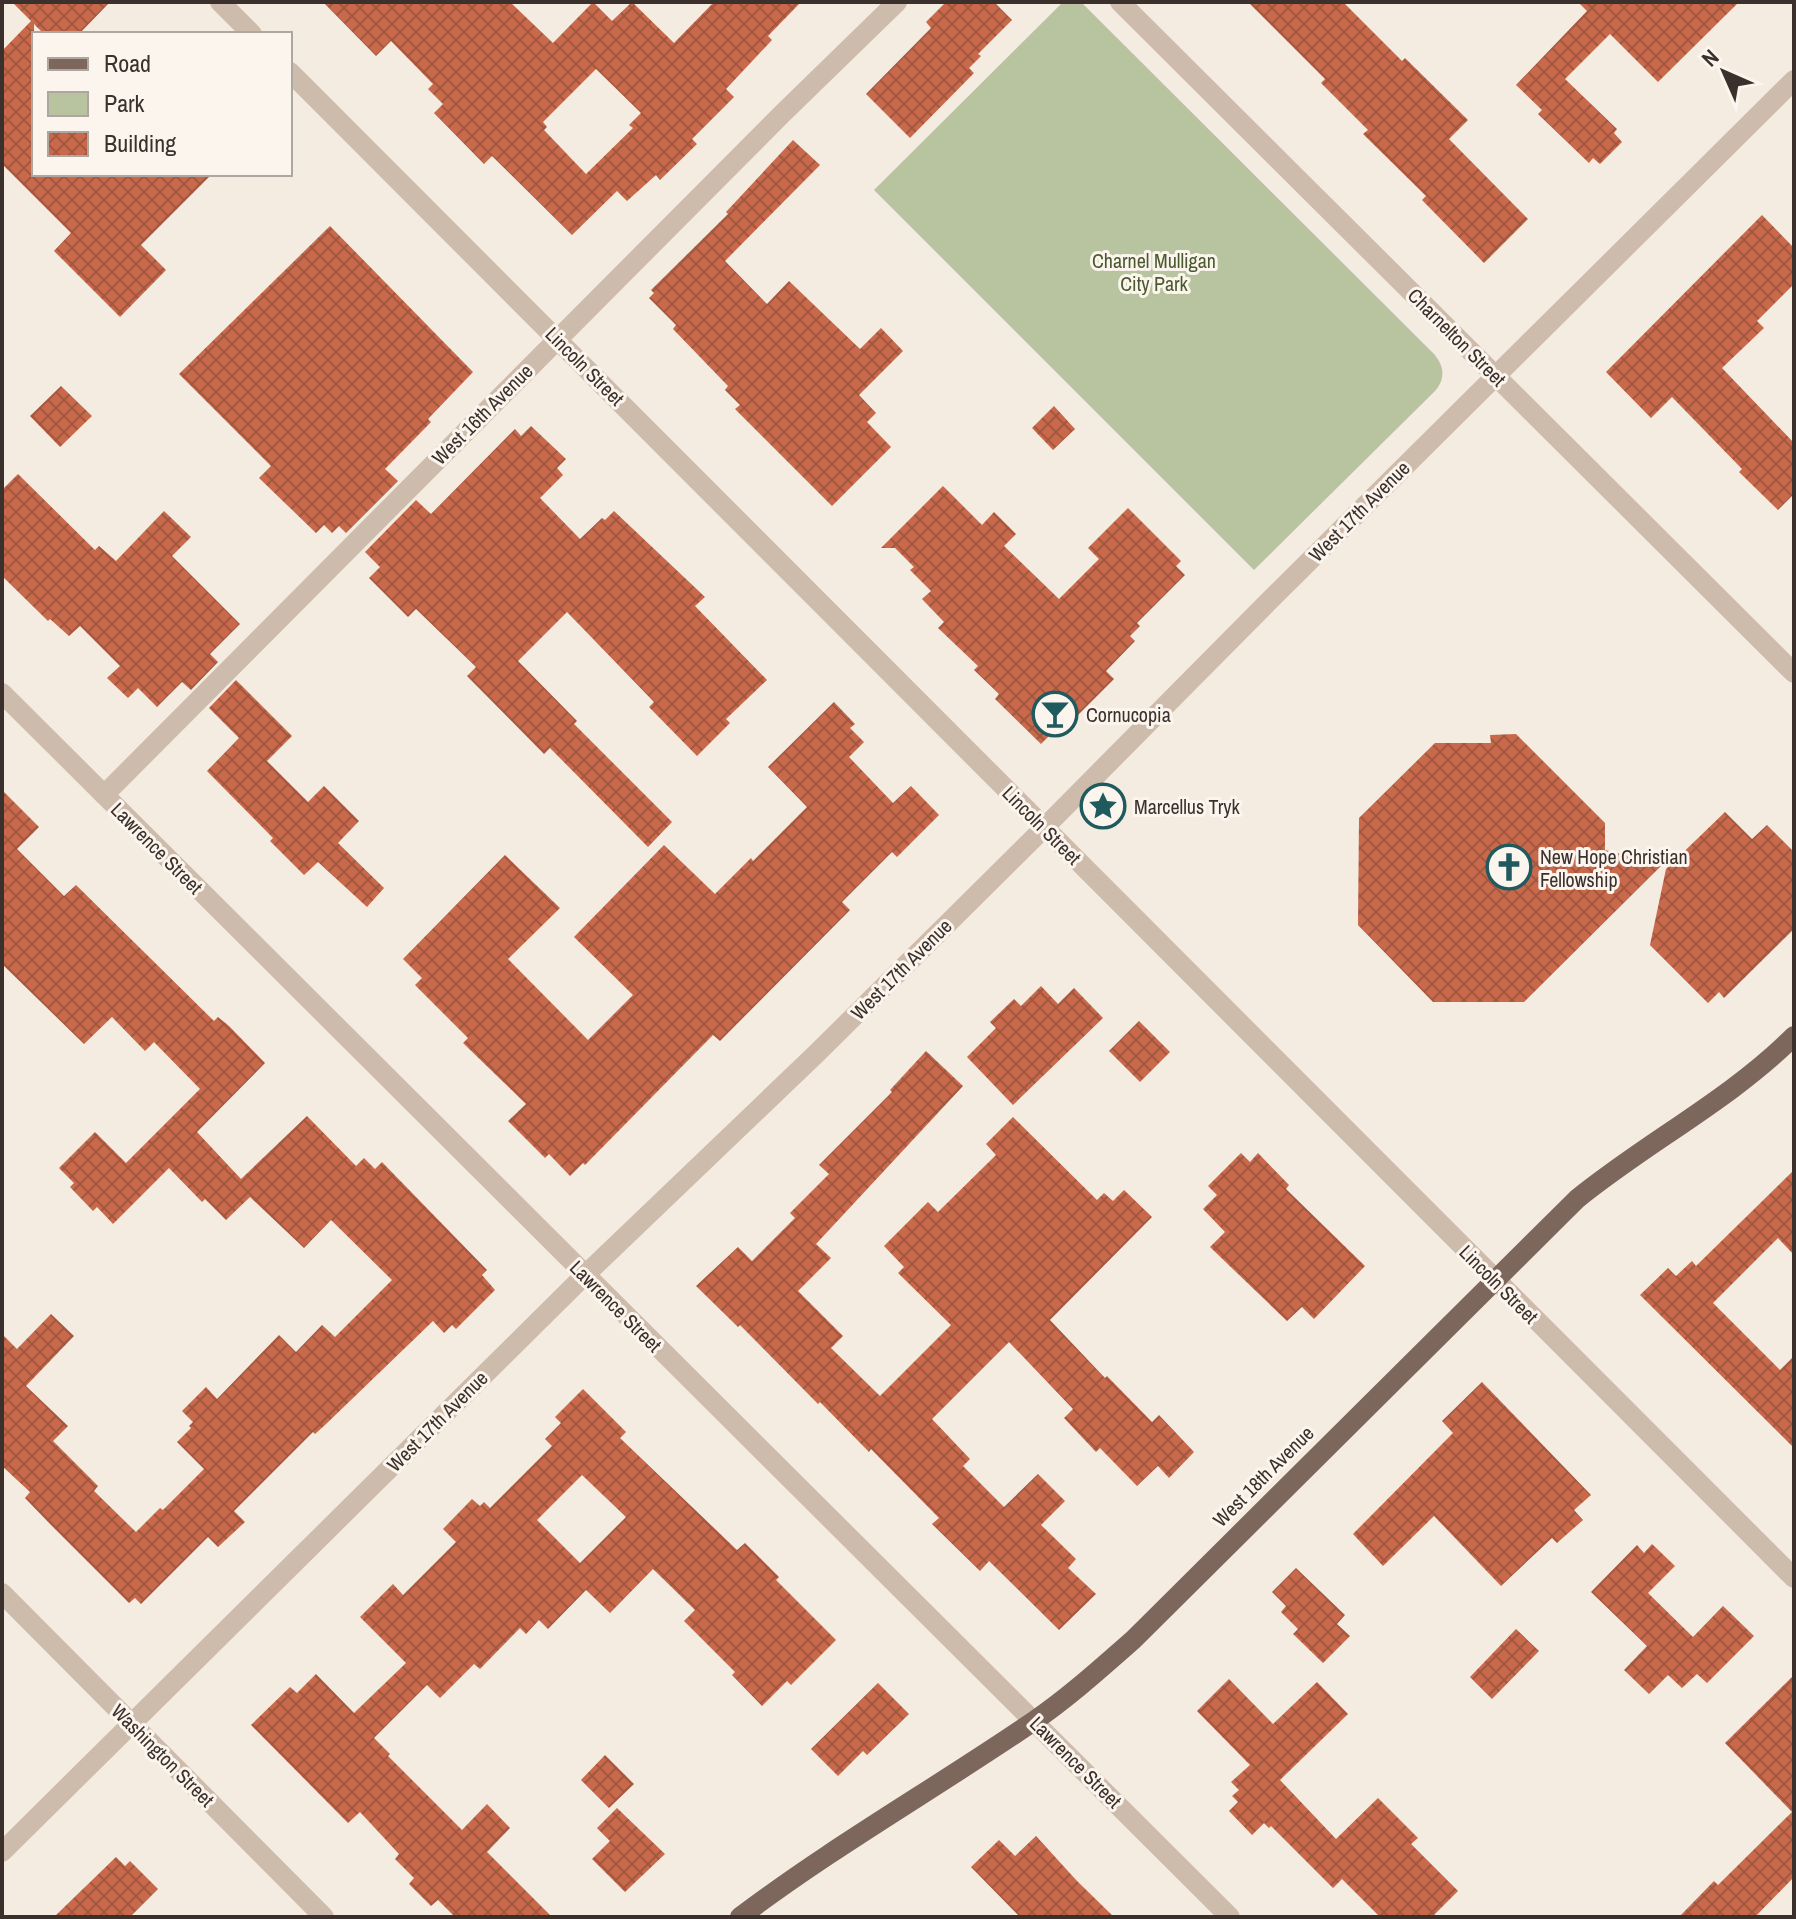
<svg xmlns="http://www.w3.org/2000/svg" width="1796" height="1919" font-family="'Archivo Narrow',sans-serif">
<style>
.green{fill:#b8c4a0}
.building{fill:url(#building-cross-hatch);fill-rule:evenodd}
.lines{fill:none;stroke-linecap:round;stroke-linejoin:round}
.minor{stroke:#cdbbac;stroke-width:20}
.major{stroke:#7d675c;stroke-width:20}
.labels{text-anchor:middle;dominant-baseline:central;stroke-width:6;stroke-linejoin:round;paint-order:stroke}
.park-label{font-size:20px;fill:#4a5a2e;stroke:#fbf5ee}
.street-label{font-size:20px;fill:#3b302b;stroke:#fbf5ee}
.poi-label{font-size:20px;fill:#3b302b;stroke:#fbf5ee;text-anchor:start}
</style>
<defs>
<pattern id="building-cross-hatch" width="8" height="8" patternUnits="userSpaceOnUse" patternTransform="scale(2)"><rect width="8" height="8" fill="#c8694b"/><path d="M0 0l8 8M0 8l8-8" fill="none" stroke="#a4573f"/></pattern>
</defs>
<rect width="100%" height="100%" fill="#f4ebe1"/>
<path class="green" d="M1063,2H1081L1434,354C1444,366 1446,378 1435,391L1254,570L874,190Z"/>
<path class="building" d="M12,2H110L79,34H44L34,24V174H212L141,245L166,270L120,317L54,251L71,233L2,164V51L31,21Z
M323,2H510L553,43L593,2L612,21L632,2L674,43L714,2H801L768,36L772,40L726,89L734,97L692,139L697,144L660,180L656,175L627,201L617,191L572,235L492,156L484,164L434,113L443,104L428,89L433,84L391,41L376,56ZM596,69L641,113L629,125L633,128L586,174L544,130L547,127L543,122Z
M946,2H994L1012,20L978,54L981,56L969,68L974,73L910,138L866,94L931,28L926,22Z
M1248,2H1343L1402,61L1405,58L1468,120L1449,139L1528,219L1484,263L1422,200L1426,196L1363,134L1368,130L1321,83L1325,79Z
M1578,2H1739L1658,82L1610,34L1565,79L1617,129L1614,133L1622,142L1600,164L1593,158L1589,163L1538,114L1542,110L1516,85L1587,11Z
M793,140L820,165L725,261L767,304L789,281L860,349L881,328L903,351L859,395L876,413L867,422L891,447L832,506L735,409L740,405L725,390L728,386L673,329L676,325L649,298L654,293L651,290L728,214L726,212Z
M1762,215L1794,248V284L1757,321L1764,328L1722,368L1794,443V494L1778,510L1739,472L1742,469L1672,397L1651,418L1606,372Z
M330,226L473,372L428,419L431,422L385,469L398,481L346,533L339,526L332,533L324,525L316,533L259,478L271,466L179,374Z
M61,386L92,416L60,447L30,416Z
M1054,406L1075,429L1053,450L1032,428Z
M531,426L566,459L557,468L563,475L540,498L580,539L602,518L605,520L614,511L705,597L695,606L767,680L726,719L730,723L697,756L649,707L654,702L567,612L518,661L577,721L574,724L672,822L648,847L550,748L544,754L467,676L476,667L416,609L408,617L369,578L380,567L365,552L416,500L431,514L515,429L521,436Z
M18,474L95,550L99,546L116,561L164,511L191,537L172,556L240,624L210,654L218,662L191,690L182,682L157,707L138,688L128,698L107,678L120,666L80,626L69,636L50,619L48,621L2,576V490Z
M943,486L982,525L994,512L1016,534L1004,546L1059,599L1099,559L1088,548L1128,508L1181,561L1176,566L1185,575L1137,623L1140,626L1130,636L1135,641L1106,671L1114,679L1062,731L1058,727L1041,744L995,699L999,694L974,670L978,666L938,628L944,622L922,599L931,591L910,570L914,567L895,548H881Z
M236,680L292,736L267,761L308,802L324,786L359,821L338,843L384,888L367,907L318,862L304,875L270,841L273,838L207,771L239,738L209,708Z
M834,702L855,724L850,728L864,742L849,757L893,803L911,786L939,815L897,857L892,852L842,902L850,910L720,1041L713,1035L585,1165L583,1163L570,1176L549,1154L545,1158L508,1121L526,1104L463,1043L468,1038L415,985L422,978L403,959L505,855L560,908L508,959L588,1040L633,995L574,937L664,845L715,894L751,858L753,861L807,807L768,767Z
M1516,734L1605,823V850L1663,864L1524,1002H1433L1358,925L1359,818L1435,743H1491L1490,735Z
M2,790L39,827L17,849L64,896L76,885L214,1021L218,1017L229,1026L265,1063L197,1132L241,1179L307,1116L356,1166L364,1158L375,1169L382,1162L487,1270L482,1275L495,1290L456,1329L452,1325L444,1333L433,1321L325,1425L315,1434L313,1432L234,1511L245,1522L218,1547L208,1537L141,1604L135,1598L129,1603L50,1524L25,1498L30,1492L2,1466V1334L17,1349L51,1314L74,1336L26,1386L68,1426L53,1441L98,1486L94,1491L136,1532L160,1508L163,1510L204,1469L177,1442L191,1428L189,1426L193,1422L182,1411L206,1387L217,1399L279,1335L296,1352L322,1325L335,1337L392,1280L331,1220L304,1248L250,1197L226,1220L205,1199L202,1202L169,1168L113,1224L97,1207L93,1211L70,1187L74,1183L59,1168L95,1132L126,1163L200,1089L154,1042L145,1051L112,1017L84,1044L2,964Z
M1725,812L1752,839L1767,825L1794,852V929L1724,998L1719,992L1708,1003L1650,945L1666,869Z
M1041,986L1058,1004L1074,988L1103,1018L1013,1105L967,1057L996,1028L990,1022L1014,999L1021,1006Z
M1139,1021L1170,1052L1140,1082L1109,1051Z
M926,1051L963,1086L816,1244L831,1258L798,1291L843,1336L831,1348L880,1396L951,1325L898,1273L904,1267L884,1246L928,1202L938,1212L996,1155L986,1144L1013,1117L1097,1200L1104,1193L1113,1201L1124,1190L1152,1217L1050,1320L1105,1378L1107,1376L1152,1422L1159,1415L1194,1452L1169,1478L1158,1466L1137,1486L1100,1448L1096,1452L1064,1418L1073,1409L1009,1342L932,1419L970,1459L963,1466L1004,1507L1038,1474L1065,1501L1041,1525L1076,1559L1068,1568L1096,1594L1059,1630L989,1561L980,1571L932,1524L939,1518L871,1449L869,1452L820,1402L818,1404L740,1325L738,1327L696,1286L738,1247L752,1261L795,1218L790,1213L829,1174L819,1165L892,1092L890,1090Z
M1241,1153L1250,1162L1258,1153L1289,1185L1286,1189L1365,1266L1314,1319L1302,1307L1287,1321L1210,1247L1225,1232L1203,1209L1217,1195L1208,1186Z
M1794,1170V1255L1778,1238L1713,1303L1780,1370L1794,1356V1448L1640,1295L1668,1268L1676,1276L1692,1261L1696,1266Z
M1482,1382L1591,1495L1574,1510L1583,1520L1557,1543L1552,1538L1501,1586L1434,1516L1383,1566L1353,1534L1453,1433L1442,1421Z
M583,1389L626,1432L620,1438L737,1550L745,1543L779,1577L776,1580L836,1640L791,1685L787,1681L762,1706L732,1675L735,1672L684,1621L695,1610L653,1569L610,1613L586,1590L548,1629L539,1620L526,1634L520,1628L480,1669L474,1664L440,1698L427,1685L374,1738L390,1754L388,1756L462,1830L487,1804L510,1828L487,1852L552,1917H455L438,1900L431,1906L409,1884L414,1878L395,1859L399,1854L360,1812L348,1823L251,1725L290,1687L297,1693L316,1674L354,1713L406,1663L360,1617L393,1584L403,1595L456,1542L443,1529L472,1499L480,1506L484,1502L490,1508L552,1446L545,1439L561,1423L555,1417ZM582,1475L626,1517L580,1563L537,1520Z
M1652,1544L1675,1566L1648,1593L1693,1637L1723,1606L1754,1636L1707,1683L1697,1674L1682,1688L1668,1675L1649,1694L1624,1670L1647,1646L1591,1592L1637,1545L1644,1553Z
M1296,1568L1345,1615L1337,1624L1350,1636L1323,1663L1293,1634L1298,1629L1281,1612L1286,1606L1272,1592Z
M1516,1629L1539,1651L1492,1699L1470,1677Z
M1794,1675V1877L1755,1917H1679L1714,1881L1718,1885L1792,1812L1725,1743Z
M1229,1679L1273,1724L1317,1682L1348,1714L1280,1780L1336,1839L1378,1798L1418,1838L1411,1844L1458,1891L1432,1917H1380L1342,1879L1333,1888L1271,1826L1269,1828L1264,1823L1252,1835L1229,1811L1238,1802L1232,1796L1239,1790L1231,1782L1250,1765L1197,1711Z
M878,1683L909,1714L867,1755L863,1751L838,1776L811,1749Z
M605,1755L634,1784L609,1808L581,1780Z
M617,1808L665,1854L625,1892L592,1859L610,1841L597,1828Z
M1036,1836L1077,1881L1114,1917H1020L971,1867L999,1840L1015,1856Z
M116,1857L125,1866L130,1861L158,1889L130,1917H54Z"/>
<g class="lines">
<path class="minor" d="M220,2L252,34
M1120,2L1794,673
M290,72L1794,1578
M2,693L1230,1917
M104,795L782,114L897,2
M2,1593L324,1917
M2,1852L585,1275L817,1053L1045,827L1268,602L1794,80"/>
<path class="major" d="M740,1917C834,1846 936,1788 1034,1721C1069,1697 1101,1668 1133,1640L1577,1199C1647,1142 1730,1100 1794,1036"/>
</g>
<defs>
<g id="bar-ring" transform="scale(2.3)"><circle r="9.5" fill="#fbf5ee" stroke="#1f5a5e" stroke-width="1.5"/><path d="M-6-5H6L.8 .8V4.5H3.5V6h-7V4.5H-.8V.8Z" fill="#1f5a5e"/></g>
<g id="sight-ring" transform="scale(2.3)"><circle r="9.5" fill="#fbf5ee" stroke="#1f5a5e" stroke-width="1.5"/><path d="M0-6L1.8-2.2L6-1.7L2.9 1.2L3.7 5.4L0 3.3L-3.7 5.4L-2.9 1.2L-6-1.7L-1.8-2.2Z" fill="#1f5a5e"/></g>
<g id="church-ring" transform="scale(2.3)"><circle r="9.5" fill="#fbf5ee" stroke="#1f5a5e" stroke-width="1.5"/><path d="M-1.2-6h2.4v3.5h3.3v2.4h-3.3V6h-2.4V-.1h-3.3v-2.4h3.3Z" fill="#1f5a5e"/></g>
</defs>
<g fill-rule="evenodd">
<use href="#bar-ring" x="1055" y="714"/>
<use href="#sight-ring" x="1103" y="806"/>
<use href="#church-ring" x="1509" y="867"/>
</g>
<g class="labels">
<g class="park-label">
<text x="1154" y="260">Charnel Mulligan<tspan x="1154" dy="23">City Park</tspan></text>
</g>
<g class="street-label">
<text transform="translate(1457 337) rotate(45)">Charnelton Street</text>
<text transform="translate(585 366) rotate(45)">Lincoln Street</text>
<text transform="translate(482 414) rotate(-45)">West 16th Avenue</text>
<text transform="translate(1359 511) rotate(-45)">West 17th Avenue</text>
<text transform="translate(1042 825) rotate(45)">Lincoln Street</text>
<text transform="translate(157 848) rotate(45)">Lawrence Street</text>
<text transform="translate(901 969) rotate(-45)">West 17th Avenue</text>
<text transform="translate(1499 1284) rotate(45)">Lincoln Street</text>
<text transform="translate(616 1306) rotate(45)">Lawrence Street</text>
<text transform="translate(437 1421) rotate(-45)">West 17th Avenue</text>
<text transform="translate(1263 1476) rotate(-45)">West 18th Avenue</text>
<text transform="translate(163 1755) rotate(45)">Washington Street</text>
<text transform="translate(1076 1762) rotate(45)">Lawrence Street</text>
</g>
<g class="poi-label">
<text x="1086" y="714">Cornucopia</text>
<text x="1134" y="806">Marcellus Tryk</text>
<text x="1540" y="856">New Hope Christian<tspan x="1540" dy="23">Fellowship</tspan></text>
</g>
</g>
<rect width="1796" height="1919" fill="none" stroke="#3b302b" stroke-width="8"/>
<rect x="32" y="32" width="260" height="144" fill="#fbf5ee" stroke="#aea6a0" stroke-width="2"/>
<rect x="48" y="58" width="40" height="12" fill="#7d675c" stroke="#aea6a0" stroke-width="2"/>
<text x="104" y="72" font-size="24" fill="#3b302b">Road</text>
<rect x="48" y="92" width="40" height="24" fill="#b8c4a0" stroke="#aea6a0" stroke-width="2"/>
<text x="104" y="112" font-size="24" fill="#3b302b">Park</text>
<rect x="48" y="132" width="40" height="24" fill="url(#building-cross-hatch)" stroke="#aea6a0" stroke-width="2"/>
<text x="104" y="152" font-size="24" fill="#3b302b">Building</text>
<g transform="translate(1724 72) rotate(315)" stroke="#fbf5ee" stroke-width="6" paint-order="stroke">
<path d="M0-6L14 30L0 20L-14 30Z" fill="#3b302b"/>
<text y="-12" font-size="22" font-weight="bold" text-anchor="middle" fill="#3b302b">N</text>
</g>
</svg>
